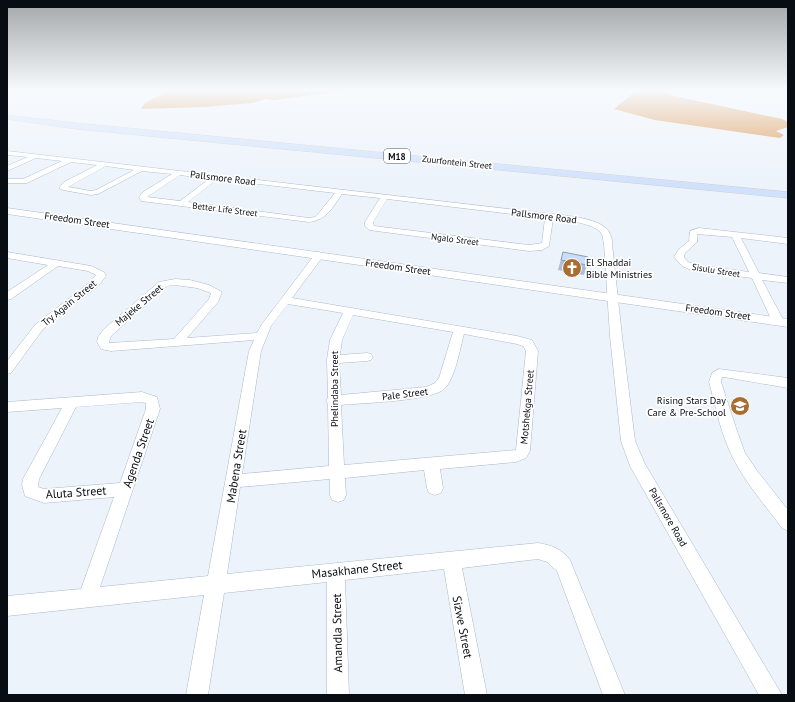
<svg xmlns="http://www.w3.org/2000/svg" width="795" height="702" font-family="'PT Sans',sans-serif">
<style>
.water{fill:#db924b}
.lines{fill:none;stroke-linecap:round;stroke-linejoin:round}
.stream{stroke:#db924b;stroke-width:1.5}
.minor-casing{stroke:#abb8cc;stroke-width:1}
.tertiary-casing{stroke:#abb8cc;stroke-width:1}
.primary-casing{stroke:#ceced0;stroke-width:1}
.minor{fill:#fff;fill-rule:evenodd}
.tertiary{fill:#fff;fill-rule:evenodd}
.primary{fill:#d0e1fc;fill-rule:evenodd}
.wall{fill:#adbeda}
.building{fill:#c9ddfd;stroke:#8d9bb1}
.labels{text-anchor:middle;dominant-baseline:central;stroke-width:3.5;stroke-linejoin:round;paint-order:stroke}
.shield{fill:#fff;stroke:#52555a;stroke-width:1}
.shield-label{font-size:9px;font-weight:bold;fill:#080c13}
.far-street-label{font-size:9px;fill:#080c13;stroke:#fff}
.street-label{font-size:10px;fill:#080c13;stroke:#fff}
.poi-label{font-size:10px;fill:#080c13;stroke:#fff;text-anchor:start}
.near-street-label{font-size:12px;fill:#080c13;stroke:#fff}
</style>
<rect width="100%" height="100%" fill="#edf3fb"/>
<path class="water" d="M171,89H347L341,91L274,100L265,99L252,103L204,107L141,109L145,103Z
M638,89H656L674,96L782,119L788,122V127L776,131L784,135L780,138L655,120L614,109Z"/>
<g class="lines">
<path class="stream" d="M60,89H150
M7,90L46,89
M148,90L172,91"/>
<g class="minor-casing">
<path id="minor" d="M7,151L569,216C581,218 605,221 610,234C612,237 612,241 612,244L622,336L635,441L645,464L782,695H759L630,466L621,441L610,336L604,244C603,241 603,237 602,234C595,223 565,220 553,219L549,246L542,250L529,251L369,230L365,226V222L380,198L342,194C332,208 327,220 309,222L141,201L139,197L143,192L172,174L142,171L98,194L91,195L63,190L59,188L64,182L97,165L71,162L27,183H7V179H23L62,161L36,158L7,171V166L28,157L7,155ZM106,166L134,170L96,190L91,191L68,187ZM180,175L209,179L180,201L147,197ZM217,179L335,193L318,214L315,217L309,218L188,202ZM387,199L545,218L542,243L529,245L374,226L373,222Z
M699,228L788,238V244L741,238L759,273L788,277V283L762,280L784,321L782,323H774L772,321L752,278L691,270L682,266L674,257L678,250L689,241L690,231ZM697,234L732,237L749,272L696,265L688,262L684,257L685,253L697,242Z
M7,252L91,266L104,272L106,276L98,286L43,329L11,373L7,374V361L35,325L90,282L96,275L88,271L58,266L11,299L7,300V292L48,265L7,258Z
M319,252L324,255L292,298L517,336L532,340L538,351L530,451L526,458L516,462L440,469L443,488L441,493L435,495L429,493L427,488L424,470L345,478L346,495L344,500L338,502L332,500L330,495V479L240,487L227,574L538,543C551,545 562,549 570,560L625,695H603L557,571L547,562L538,559L462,568L487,695H465L444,569L345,580L349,695H327V582L224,593L208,695H186L204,595L7,616V596L81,589L114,497L44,503L25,496L22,485L23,479L62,408L7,412V402L142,392L157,397L160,409L100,587L208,576L249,351L254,340L111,351L101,349L97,342L98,337L104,329L159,282L175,279L190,280L209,285L222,292L218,302L187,338L257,333L262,324L316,253ZM175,285L197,288L211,293L209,299L174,339L109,343L110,338L112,335L167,286ZM288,304L343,313L330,340L327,359L328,398L326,401L328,404L329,466L242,474L261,351L271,326ZM353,315L453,332L439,378L435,383L426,387L341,395L339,363L367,361L371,360L373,357L371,354L367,353L340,355L342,340ZM464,334L517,344L523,346L526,351L516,450L344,465L341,405C362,403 431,401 444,389C455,380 460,348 464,334ZM142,402L146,403V409L120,483L44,489L38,487L39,479L76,407Z
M719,369L788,378V388L724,377H722L721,382L737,431L745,453L758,472L788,510V531L782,528C763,502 740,477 728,447C719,426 715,403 709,382L712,373Z"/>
</g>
<g class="tertiary-casing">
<path id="tertiary" d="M7,208L788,319V327L7,214Z"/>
</g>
<g class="primary-casing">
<path id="primary" d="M7,115L76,123L788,192V198L76,129L7,119Z"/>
</g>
<use href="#minor" class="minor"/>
<use href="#tertiary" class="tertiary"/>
<use href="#primary" class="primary"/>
</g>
<path class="wall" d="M563,252L587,265L584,275L558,270Z"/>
<path class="building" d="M563,252L588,257L587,265L561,260Z"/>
<linearGradient id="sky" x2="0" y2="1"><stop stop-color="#a3a6a9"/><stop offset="0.48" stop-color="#f7fafd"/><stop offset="1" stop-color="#f7fafd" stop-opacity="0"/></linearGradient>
<rect width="795" height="187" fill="url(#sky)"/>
<defs>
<g id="church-disc" transform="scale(1)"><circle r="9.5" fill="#a96d30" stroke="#fff"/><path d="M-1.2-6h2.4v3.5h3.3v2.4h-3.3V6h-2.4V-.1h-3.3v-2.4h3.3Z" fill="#fff"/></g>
<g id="school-disc" transform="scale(1)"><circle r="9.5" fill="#a96d30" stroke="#fff"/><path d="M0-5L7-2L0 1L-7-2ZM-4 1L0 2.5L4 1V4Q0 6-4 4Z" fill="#fff"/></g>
</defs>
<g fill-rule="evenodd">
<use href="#church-disc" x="572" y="268"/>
<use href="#school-disc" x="740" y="406"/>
</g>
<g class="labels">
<rect class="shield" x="384" y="149" width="26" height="14" rx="3"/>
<g class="shield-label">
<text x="397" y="156">M18</text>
</g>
<g class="far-street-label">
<text transform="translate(457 162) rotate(6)">Zuurfontein Street</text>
<text transform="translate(225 209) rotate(7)">Better Life Street</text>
<text transform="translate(455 239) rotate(7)">Ngalo Street</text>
<text transform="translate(716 270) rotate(9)">Sisulu Street</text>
</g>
<g class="street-label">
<text transform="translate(223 178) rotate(7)">Pallsmore Road</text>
<text transform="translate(544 216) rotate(7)">Pallsmore Road</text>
<text transform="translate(77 220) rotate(8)">Freedom Street</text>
<text transform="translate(398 267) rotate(8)">Freedom Street</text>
<text transform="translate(69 303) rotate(-39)">Try Again Street</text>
<text transform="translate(139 305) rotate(-40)">Majeke Street</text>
<text transform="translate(718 312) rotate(8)">Freedom Street</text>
<text transform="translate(334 389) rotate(-90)">Phelindaba Street</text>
<text transform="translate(405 394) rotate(-7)">Pale Street</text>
<text transform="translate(527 407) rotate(-85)">Motshekga Street</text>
<text transform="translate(668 517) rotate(60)">Pallsmore Road</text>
</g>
<g class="poi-label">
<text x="586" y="262">El Shaddai<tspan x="586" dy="12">Bible Ministries</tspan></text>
<text x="726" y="400" text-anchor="end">Rising Stars Day<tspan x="726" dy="12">Care &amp; Pre-School</tspan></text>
</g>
<g class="near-street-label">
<text transform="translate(138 453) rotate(-71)">Agenda Street</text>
<text transform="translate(236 466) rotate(-81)">Mabena Street</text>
<text transform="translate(76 492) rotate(-4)">Aluta Street</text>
<text transform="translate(357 569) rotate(-6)">Masakhane Street</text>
<text transform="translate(463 627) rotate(79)">Sizwe Street</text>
<text transform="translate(337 633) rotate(-91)">Amandla Street</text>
</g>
</g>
<rect width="795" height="702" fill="none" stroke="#080c13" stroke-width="16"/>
</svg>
